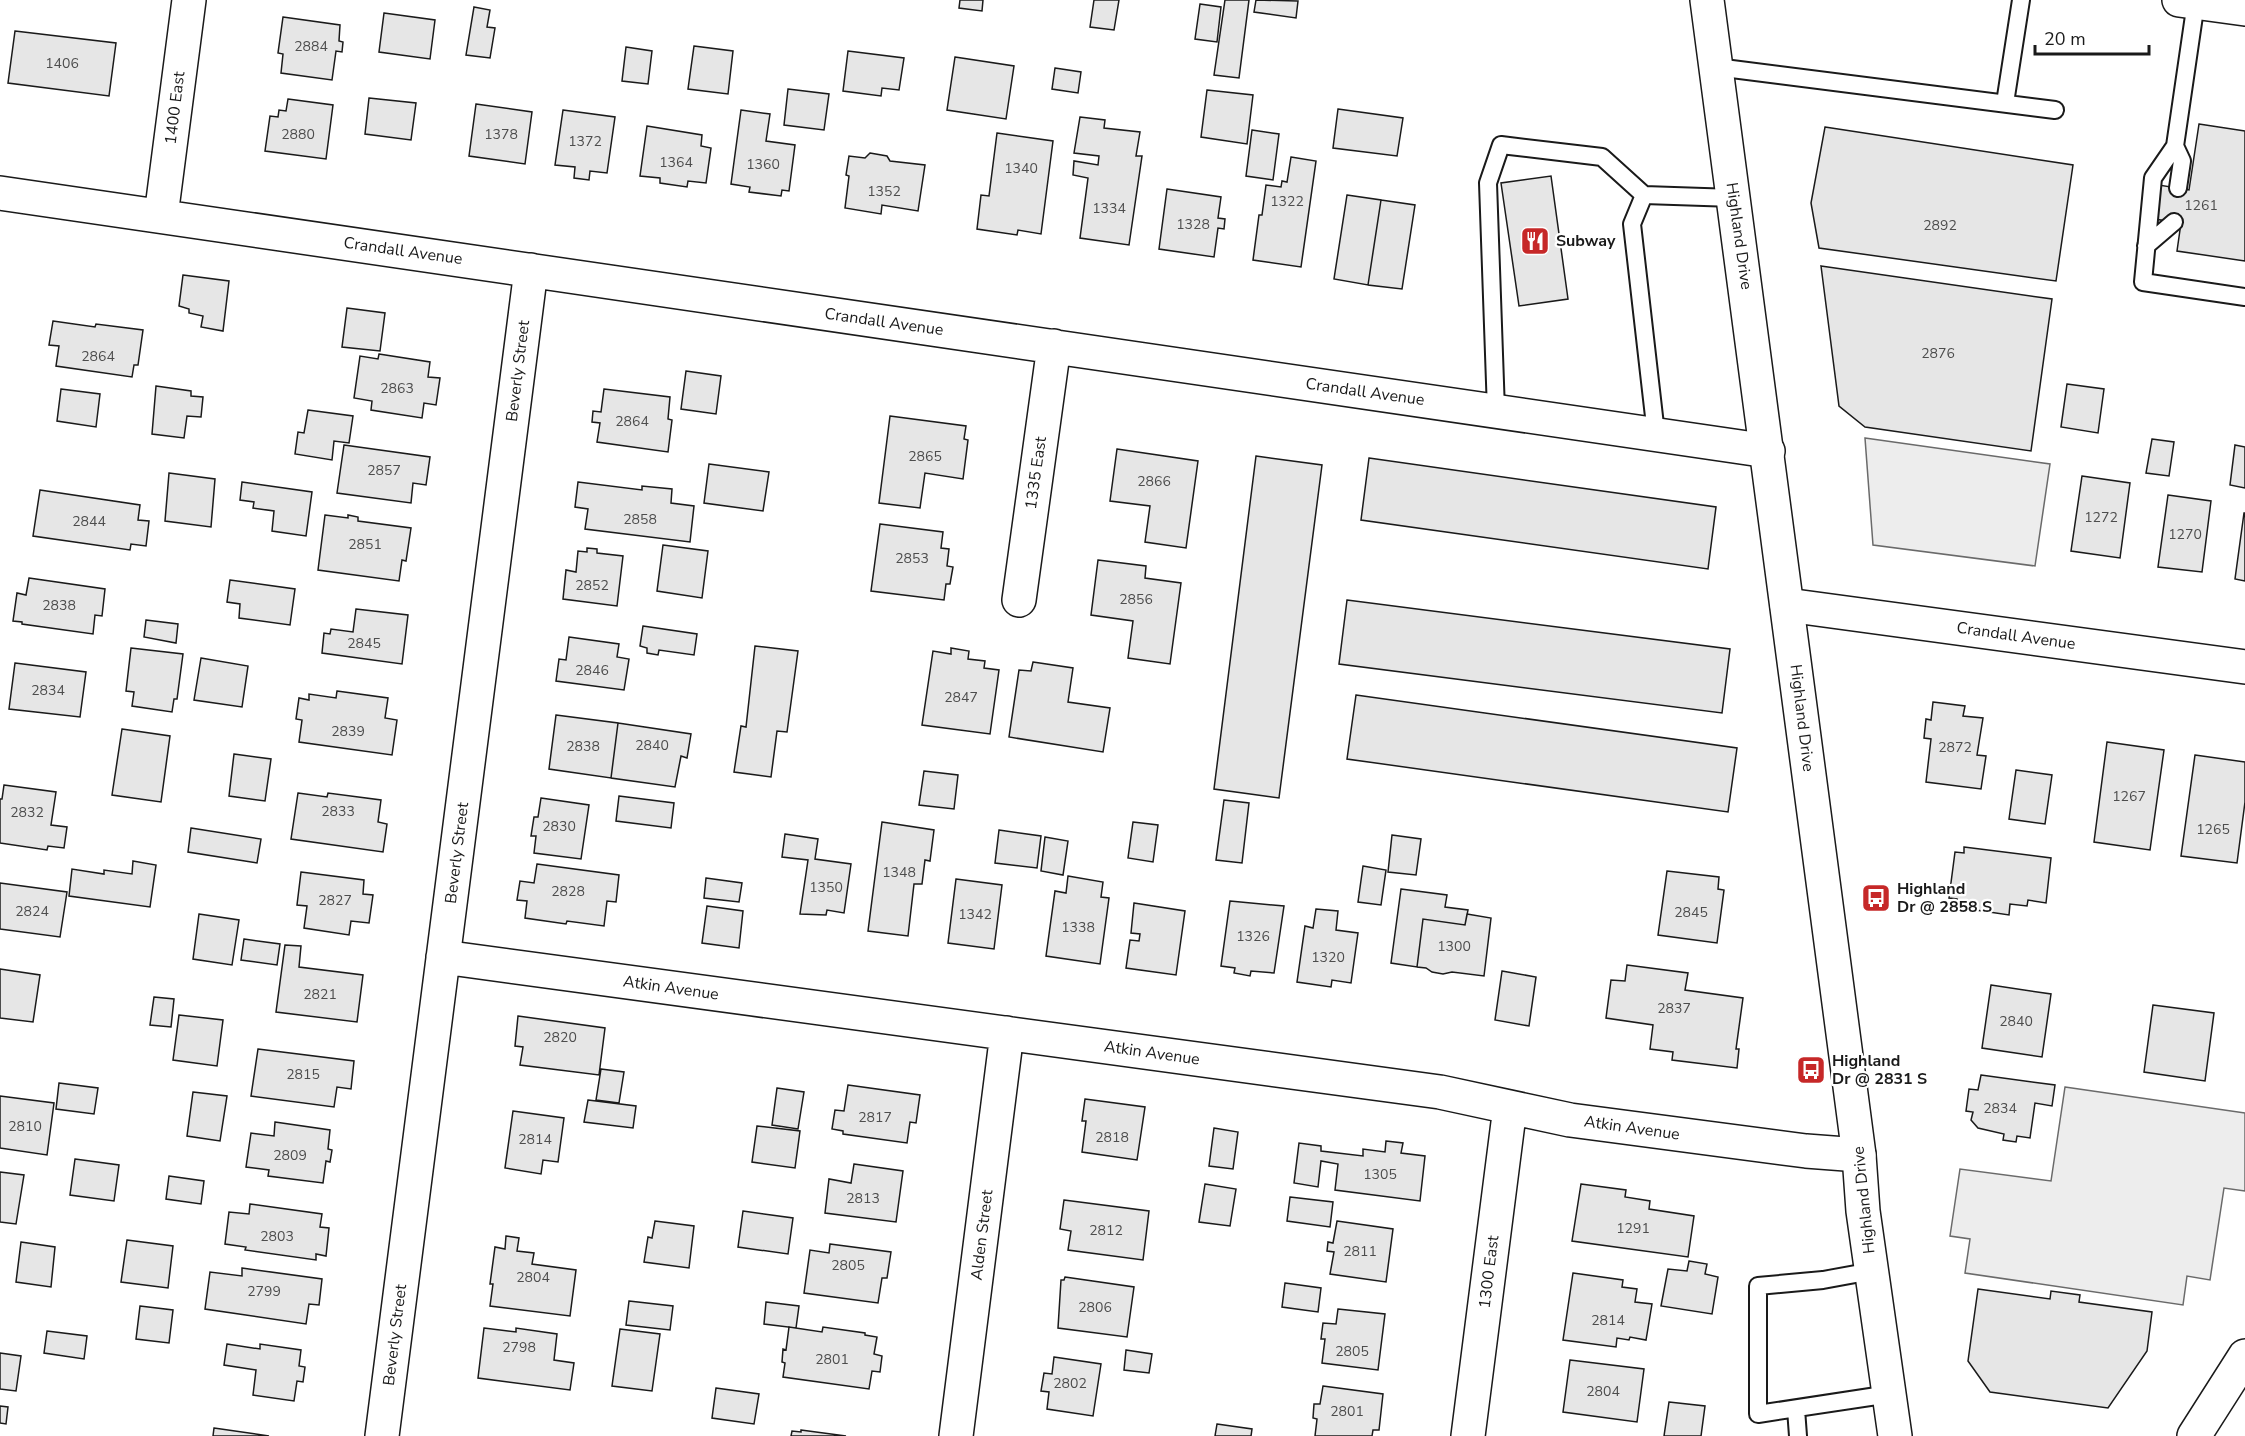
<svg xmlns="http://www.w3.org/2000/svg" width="2245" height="1436" font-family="'Nunito Sans',sans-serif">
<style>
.parking{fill:#ededed;stroke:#6a6a6a;stroke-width:1.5}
.building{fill:#e6e6e6;stroke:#1a1a1a;stroke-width:1.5}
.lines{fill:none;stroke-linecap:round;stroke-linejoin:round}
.service-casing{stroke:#1a1a1a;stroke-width:20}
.minor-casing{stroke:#1a1a1a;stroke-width:36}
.secondary-casing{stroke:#1a1a1a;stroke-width:36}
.service{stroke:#fff;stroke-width:16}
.minor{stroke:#fff;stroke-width:33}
.secondary{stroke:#fff;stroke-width:33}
.labels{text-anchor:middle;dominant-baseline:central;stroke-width:4.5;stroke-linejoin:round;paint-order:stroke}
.number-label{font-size:14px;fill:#4d4d4d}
.street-label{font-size:16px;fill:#1a1a1a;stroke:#fff}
.poi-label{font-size:16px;font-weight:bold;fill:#1a1a1a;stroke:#fff;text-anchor:start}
</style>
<rect width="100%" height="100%" fill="#fff"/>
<path class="parking" d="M1865,438L2050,464L2035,566L1873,545Z
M2065,1087L2245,1113V1191L2224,1188L2210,1280L2187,1276L2183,1305L1965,1273L1970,1239L1950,1236L1960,1169L2051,1181Z"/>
<path class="building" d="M960,0H983L982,11L959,8Z
M1094,0H1119L1114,30L1090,27Z
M1225,0H1249L1239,78L1214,75Z
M1256,0L1298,1L1296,18L1254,12Z
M1200,4L1221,7L1217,42L1195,39Z
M474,7L490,10L487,27L495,28L490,58L466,55Z
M384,13L435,20L430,59L379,52Z
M283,17L340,25L339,41L343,42L342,52L336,51L332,80L281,73L283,54L278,53Z
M15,31L116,43L109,96L8,83Z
M694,46L733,51L728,94L688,89Z
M626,47L652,51L648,84L622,81Z
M848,51L904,58L899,90L882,88L881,96L843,91Z
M955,57L1014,66L1006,119L947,110Z
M1055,68L1081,72L1078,93L1052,89Z
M788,89L829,94L824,130L784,125Z
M1207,90L1253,95L1247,144L1201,137Z
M369,98L416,103L411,140L365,134Z
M288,99L333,105L326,159L265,151L270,116L278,117L279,110L286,111Z
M476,104L532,112L525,164L469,156Z
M1338,109L1403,118L1397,156L1333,148Z
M563,110L615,117L607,173L590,171L589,180L574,178L575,167L555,165Z
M741,110L770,114L766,141L795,145L789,191L782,190L781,196L749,192L750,187L731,184Z
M1080,117L1105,120L1104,128L1140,132L1136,156H1142L1129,245L1080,238L1088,178L1073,175L1074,161L1098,165L1099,156L1074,153Z
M2199,124L2245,131V261L2177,251L2181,223L2154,219L2159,185L2189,190Z
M647,126L702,135L701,146L711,148L706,183L688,181L687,187L660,183V178L640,176Z
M1825,127L2073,165L2056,281L1819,248L1811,203Z
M1252,130L1279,134L1273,180L1246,176Z
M997,133L1053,141L1041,234L1018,230L1017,235L977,229L981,195L989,196Z
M870,153L887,156L890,161L925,165L918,211L882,205L881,214L845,208L849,176L846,175L849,156L865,158Z
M1291,157L1316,161L1301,267L1253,260L1259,215H1262L1266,185L1281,187L1282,181L1287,182Z
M1551,176L1568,299L1519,306L1501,183Z
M1167,189L1221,197L1218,218L1225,219L1224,229L1218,228L1214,257L1159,249Z
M1347,195L1381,200L1368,285L1334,279Z
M1381,200L1415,205L1402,289L1368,285Z
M1821,266L2052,299L2031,451L1865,427L1839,406Z
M183,275L229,281L223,331L201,327L203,316L189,313V309L179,306Z
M347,308L385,313L380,351L342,347Z
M53,321L95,327L96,324L143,330L138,365H134L132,377L56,366L59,346L49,345Z
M379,354L430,362L428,377L440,378L436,405L424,403L422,418L371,410L372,401L354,398L360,356L378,359Z
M686,371L721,376L716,414L681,409Z
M2067,384L2104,389L2098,433L2061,427Z
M156,386L191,391V396L203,397L201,417L187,416L184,438L152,434Z
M61,389L100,394L96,427L57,421Z
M604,389L670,397L668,419L672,420L668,452L597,442L600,423L592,422L593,411L601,412Z
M308,410L353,416L349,443L334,441L332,460L295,454L298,432L304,433Z
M890,416L966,426L964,439L968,440L963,479L925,473L920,508L879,503Z
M2152,439L2174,442L2169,476L2146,473Z
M344,445L430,457L426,485L413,483L411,503L337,493Z
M2235,445L2245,447V488L2230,485Z
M1117,449L1198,461L1186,548L1145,542L1150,506L1110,501Z
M1256,456L1322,465L1279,798L1214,789Z
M1369,458L1716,507L1708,569L1361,520Z
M709,464L769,472L763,511L704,503Z
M169,473L215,479L211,527L165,521Z
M2082,476L2130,483L2120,558L2071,551Z
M242,482L312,492L306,536L272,531L274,511L253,508L254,502L240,500Z
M578,482L642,490V486L672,489L671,503L694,506L690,542L585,529L588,509L575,507Z
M40,490L140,505L138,520L149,521L146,546L131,544L130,550L33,536Z
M2168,495L2211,501L2202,572L2158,567Z
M2244,513H2245V581L2235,579Z
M325,515L348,518V515L358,517V521L411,528L406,561L402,560L399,581L318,570Z
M880,524L943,532L941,548L949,549L947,566L953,567L950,584H946L944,600L871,591Z
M663,545L708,551L702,598L657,591Z
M587,548L597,549V553L623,556L617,606L563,599L566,570L576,572L578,551L587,552Z
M1098,560L1146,566L1145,578L1181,583L1170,664L1128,658L1133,621L1091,615Z
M29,578L105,589L102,616L95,615L93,634L22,624V622L13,621L17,593L26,595Z
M230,580L295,589L290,625L239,618L240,604L227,602Z
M1347,600L1730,649L1722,713L1339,664Z
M356,609L408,615L402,664L322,653L324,633L330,634L331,629L353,632Z
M146,620L178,624L176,643L144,637Z
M643,626L697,634L694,655L659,650L658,655L647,653V648L640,646Z
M569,637L619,644L617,657L629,659L624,690L556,681L559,659L566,660Z
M755,646L798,651L787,732L777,731L771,777L734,772L741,726L746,727Z
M131,648L183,654L177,699H174L172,712L132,706L134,692L126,691Z
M951,648L969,651L968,659L985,661L984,668L999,670L990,734L922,725L933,651L951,654Z
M201,658L248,666L242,707L194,700Z
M1033,662L1073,668L1068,702L1110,708L1103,752L1009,737L1019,670L1031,671Z
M15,663L86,672L80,717L9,709Z
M337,691L388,698L385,718L397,720L392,755L299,742L302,720L296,719L299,698L309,700V694L336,698Z
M1356,695L1737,748L1728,812L1347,759Z
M1933,702L1965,706L1963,716L1983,718L1977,755L1986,756L1981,789L1926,782L1931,739L1924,738L1926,719L1931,720Z
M556,715L618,723L611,778L549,769Z
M618,723L691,734L687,758L681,756L675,787L611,778Z
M122,729L170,736L161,802L112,795Z
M2107,742L2164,750L2150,850L2094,842Z
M234,754L271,759L265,801L229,796Z
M2195,755L2245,762V802L2237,863L2181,856Z
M2016,770L2052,775L2045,824L2009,819Z
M924,771L958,775L954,809L919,805Z
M4,785L56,792L51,825L67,827L64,848L48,846L47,850L0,843V799H2Z
M298,793L327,797L328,793L381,800L378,822L387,824L383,852L291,839Z
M619,796L674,803L671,828L616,821Z
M541,798L589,805L581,859L534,853L536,836H531L534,817H538Z
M1224,800L1249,803L1242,863L1216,860Z
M882,822L934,830L930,861L925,860L922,884H914L908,936L868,931Z
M1133,822L1158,825L1153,862L1128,858Z
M191,828L261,839L257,863L188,852Z
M999,830L1041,836L1037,868L995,863Z
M785,834L818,839L815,859L851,864L844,913L827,910L826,915L800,914L808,860L782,857Z
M1392,835L1421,839L1416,875L1388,872Z
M1045,837L1068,841L1063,875L1041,871Z
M1964,847L2051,858L2046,903L2028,900L2027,906L2010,904L2009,915L1976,910V905L1957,902V899L1949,898L1955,852L1964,853Z
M133,861L156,865L150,907L69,896L72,869L104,874V870L132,874Z
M537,864L619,875L616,902L607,901L604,926L567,921L566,924L525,918L527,901L517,900L520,881L534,883Z
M1363,866L1386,870L1381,905L1358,902Z
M1667,871L1719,877L1718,889L1724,890L1717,943L1658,935Z
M301,872L364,880L363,894L373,895L369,923L351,921L349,935L304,928L307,906L297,905Z
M1068,876L1103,882L1101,897L1109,898L1100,964L1046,956L1055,891L1066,893Z
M706,878L742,883L739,902L704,898Z
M956,879L1002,885L994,949L948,943Z
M0,883L67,892L60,937L0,929Z
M1401,889L1447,895L1445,907L1468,910L1465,925L1423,919L1417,967L1391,963Z
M1230,901L1284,906L1274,973L1251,971L1250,976L1234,973L1235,968L1221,966Z
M1134,903L1185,911L1176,975L1126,968L1130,940L1139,941L1140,934L1131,933Z
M707,906L743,911L739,948L702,943Z
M1316,909L1338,911L1336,930L1358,933L1351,983L1332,980L1331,987L1297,982L1305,926L1313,928Z
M199,914L239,920L232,965L193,959Z
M1467,914L1491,918L1484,976L1452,972L1443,974L1432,972L1426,968L1417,967L1423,919L1465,925Z
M244,939L280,944L277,965L241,960Z
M285,945L301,946L299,967L363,975L357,1022L276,1012Z
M1627,965L1688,973L1685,990L1743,998L1736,1049H1739L1737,1068L1672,1060L1673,1052L1650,1049L1653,1025L1606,1018L1611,980L1625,981Z
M0,969L40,975L33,1022L0,1018Z
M1502,971L1536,977L1529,1026L1495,1020Z
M1991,985L2051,994L2042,1057L1982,1048Z
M154,997L174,999L171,1027L150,1025Z
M2153,1005L2214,1013L2205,1081L2144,1072Z
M179,1015L223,1020L217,1066L173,1060Z
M518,1016L605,1028L599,1075L520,1065L523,1047L515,1046Z
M258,1049L354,1061L351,1089L337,1087L334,1107L251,1096Z
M601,1069L624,1072L619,1103L596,1100Z
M1981,1075L2055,1085L2052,1106L2035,1103L2030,1138L2017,1136L2016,1142L2003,1140L2004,1134L1978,1128L1971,1120L1973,1112L1966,1111L1969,1089L1978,1090Z
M59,1083L98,1088L94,1114L56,1109Z
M848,1085L920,1095L916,1123L910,1122L907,1143L843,1134V1131L832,1129L835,1110L844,1111Z
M777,1088L804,1092L798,1129L772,1125Z
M193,1092L227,1096L220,1141L187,1136Z
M0,1096L54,1103L47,1155L0,1148Z
M1085,1099L1145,1107L1137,1160L1082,1152L1086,1121H1082Z
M588,1100L636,1106L633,1128L584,1122Z
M513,1111L564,1118L558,1162L543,1160L541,1174L505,1168Z
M275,1122L330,1130L328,1149L332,1150L330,1162L326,1161L323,1183L268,1176L269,1170L246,1167L251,1133L274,1136Z
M757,1126L800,1131L795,1168L752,1162Z
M1214,1128L1238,1132L1233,1169L1209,1166Z
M1386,1141L1403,1143L1401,1153L1425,1156L1420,1201L1335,1190L1338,1164L1321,1161L1318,1187L1294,1183L1299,1143L1321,1146V1151L1363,1156V1149L1385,1152Z
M75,1159L119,1165L114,1201L70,1195Z
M854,1164L903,1171L896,1222L825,1213L829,1179L851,1183Z
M0,1172L24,1175L16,1224L0,1222Z
M169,1176L204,1181L201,1204L166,1199Z
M1205,1184L1236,1189L1230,1226L1199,1222Z
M1581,1184L1626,1190L1625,1197L1650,1201L1649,1209L1694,1216L1688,1257L1572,1241Z
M1290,1197L1333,1202L1330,1227L1287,1221Z
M1064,1200L1149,1211L1143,1260L1068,1250L1071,1231L1060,1229Z
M250,1204L322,1214L320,1227L329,1228L326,1256L316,1254V1260L245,1250L246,1247L225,1244L229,1212L249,1214Z
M743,1211L793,1218L788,1254L738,1247Z
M655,1221L694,1226L689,1268L644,1262L648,1237L652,1238Z
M1337,1221L1393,1229L1386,1282L1330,1274L1334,1252L1327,1251L1328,1242L1333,1243Z
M506,1236L519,1238L517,1251L534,1253L532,1264L576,1270L570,1316L490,1306L493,1284H490L495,1247L505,1249Z
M127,1240L173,1246L168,1288L121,1282Z
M21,1242L55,1247L51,1287L16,1282Z
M830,1244L891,1252L887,1278H882L878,1303L804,1293L810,1250L829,1253Z
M1689,1261L1707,1264L1705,1274L1718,1277L1712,1314L1661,1306L1668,1269L1687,1271Z
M242,1268L322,1279L319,1305L309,1304L306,1324L205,1309L210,1272L242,1276Z
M1573,1273L1623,1280L1622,1287L1637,1289L1635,1302L1652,1304L1646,1340L1630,1337L1629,1340L1617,1338L1616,1347L1563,1340Z
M1065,1277L1134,1287L1127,1337L1058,1328L1061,1280H1064Z
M1285,1283L1321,1288L1318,1312L1282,1307Z
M1978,1289L2050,1299L2051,1291L2080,1295L2079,1302L2152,1312L2147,1351L2108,1408L1990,1392L1968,1361Z
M629,1301L673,1306L670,1330L626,1325Z
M766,1302L799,1306L796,1328L764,1324Z
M140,1306L173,1310L169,1343L136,1339Z
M1338,1309L1385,1314L1378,1370L1322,1363L1325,1339H1321L1323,1323L1336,1324Z
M789,1327L822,1332L823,1327L865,1333V1335L877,1337L874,1354L882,1356L880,1372L872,1371L869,1389L783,1377L785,1363L782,1362L783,1349L786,1350Z
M484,1328L516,1332V1328L557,1334L554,1360L574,1363L570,1390L478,1378Z
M620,1329L660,1334L652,1391L612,1386Z
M47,1331L87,1336L84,1359L44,1353Z
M227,1344L260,1349V1344L301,1350L299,1366L305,1367L303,1382L297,1381L294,1401L253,1395L256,1370L224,1365Z
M1126,1350L1152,1354L1149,1373L1124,1370Z
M0,1353L21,1356L16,1391L0,1389Z
M1054,1357L1101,1364L1093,1416L1047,1409L1049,1392L1041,1391L1044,1373L1052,1374Z
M1570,1360L1644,1369L1637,1422L1563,1412Z
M1323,1386L1383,1394L1379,1430H1373L1372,1436H1315L1317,1419L1313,1418L1314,1404H1320Z
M716,1388L759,1394L754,1424L712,1418Z
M1669,1402L1705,1406L1701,1436H1664Z
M0,1406L8,1407L6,1424L0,1423Z
M1217,1424L1252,1429L1251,1436H1215Z
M214,1428L269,1436H213Z
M801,1430L846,1436H791L792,1431L801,1432Z"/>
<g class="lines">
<g class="service-casing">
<path id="service" d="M2196,2L2175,146L2153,178L2143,282L2245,297
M1716,67L2055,110
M2005,103L2021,0
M2175,146L2182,161L2178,188
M1644,195L1632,224L1656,434
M2146,246L2174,222
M1496,411L1488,183L1501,145L1602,157L1644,195L1734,198
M1872,1271L1823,1280L1758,1286V1414L1890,1394
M1796,1409L1798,1436"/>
</g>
<g class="minor-casing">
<path id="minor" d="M2179,0L2245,9
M0,193L1768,451
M161,216L189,0
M1019,600L1054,346
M1787,605L2245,667
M443,957L1440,1092L1570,1120L1806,1151L1859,1155
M382,1436L531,270
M956,1436L1007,1033
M1468,1436L1510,1107"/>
</g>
<g class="secondary-casing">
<path id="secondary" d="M1707,0L1859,1155L1863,1211L1895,1436
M2194,1436L2245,1356"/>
</g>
<use href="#service" class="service"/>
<use href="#minor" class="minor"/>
<use href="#secondary" class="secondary"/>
</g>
<defs>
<g id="restaurant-square" transform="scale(1.5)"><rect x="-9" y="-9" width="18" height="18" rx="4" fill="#c62828" stroke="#fff"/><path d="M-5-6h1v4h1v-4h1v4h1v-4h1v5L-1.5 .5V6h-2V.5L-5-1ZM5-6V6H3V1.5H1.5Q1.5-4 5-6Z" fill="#fff"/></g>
<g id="bus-square" transform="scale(1.5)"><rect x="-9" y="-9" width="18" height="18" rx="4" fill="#c62828" stroke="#fff"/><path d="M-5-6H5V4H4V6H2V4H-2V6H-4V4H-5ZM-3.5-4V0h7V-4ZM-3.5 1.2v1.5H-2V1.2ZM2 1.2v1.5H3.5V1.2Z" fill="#fff"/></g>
</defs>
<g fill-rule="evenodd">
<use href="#restaurant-square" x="1535" y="241"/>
<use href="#bus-square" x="1876" y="898"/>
<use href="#bus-square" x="1811" y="1070"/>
</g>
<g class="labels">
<g class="number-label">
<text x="311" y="46">2884</text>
<text x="62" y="63">1406</text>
<text x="298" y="134">2880</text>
<text x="501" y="134">1378</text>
<text x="585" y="141">1372</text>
<text x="676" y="162">1364</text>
<text x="763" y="164">1360</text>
<text x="1021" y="168">1340</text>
<text x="884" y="191">1352</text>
<text x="1287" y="201">1322</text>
<text x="2201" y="205">1261</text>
<text x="1109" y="208">1334</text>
<text x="1193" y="224">1328</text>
<text x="1940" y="225">2892</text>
<text x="1938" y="353">2876</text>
<text x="98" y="356">2864</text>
<text x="397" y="388">2863</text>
<text x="632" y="421">2864</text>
<text x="925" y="456">2865</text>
<text x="384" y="470">2857</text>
<text x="1154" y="481">2866</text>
<text x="2101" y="517">1272</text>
<text x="640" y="519">2858</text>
<text x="89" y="521">2844</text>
<text x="2185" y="534">1270</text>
<text x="365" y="544">2851</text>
<text x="912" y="558">2853</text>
<text x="592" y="585">2852</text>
<text x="1136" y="599">2856</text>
<text x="59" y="605">2838</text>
<text x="364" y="643">2845</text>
<text x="592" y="670">2846</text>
<text x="48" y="690">2834</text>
<text x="961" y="697">2847</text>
<text x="348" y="731">2839</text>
<text x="652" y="745">2840</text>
<text x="583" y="746">2838</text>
<text x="1955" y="747">2872</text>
<text x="2129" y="796">1267</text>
<text x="338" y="811">2833</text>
<text x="27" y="812">2832</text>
<text x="559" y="826">2830</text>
<text x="2213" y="829">1265</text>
<text x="899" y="872">1348</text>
<text x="826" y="887">1350</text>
<text x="568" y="891">2828</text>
<text x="335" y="900">2827</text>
<text x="32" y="911">2824</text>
<text x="1691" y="912">2845</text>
<text x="975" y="914">1342</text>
<text x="1078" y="927">1338</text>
<text x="1253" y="936">1326</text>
<text x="1454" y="946">1300</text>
<text x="1328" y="957">1320</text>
<text x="320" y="994">2821</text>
<text x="1674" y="1008">2837</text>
<text x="2016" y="1021">2840</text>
<text x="560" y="1037">2820</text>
<text x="303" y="1074">2815</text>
<text x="2000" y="1108">2834</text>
<text x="875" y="1117">2817</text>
<text x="25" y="1126">2810</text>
<text x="1112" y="1137">2818</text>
<text x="535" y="1139">2814</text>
<text x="290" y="1155">2809</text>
<text x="1380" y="1174">1305</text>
<text x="863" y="1198">2813</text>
<text x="1633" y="1228">1291</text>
<text x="1106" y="1230">2812</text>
<text x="277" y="1236">2803</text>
<text x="1360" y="1251">2811</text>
<text x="848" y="1265">2805</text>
<text x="533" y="1277">2804</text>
<text x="264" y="1291">2799</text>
<text x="1095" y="1307">2806</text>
<text x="1608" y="1320">2814</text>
<text x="519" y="1347">2798</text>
<text x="1352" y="1351">2805</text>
<text x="832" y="1359">2801</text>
<text x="1070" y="1383">2802</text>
<text x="1603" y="1391">2804</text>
<text x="1347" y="1411">2801</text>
</g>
<g class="street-label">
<text transform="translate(175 108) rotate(-83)">1400 East</text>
<text transform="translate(1739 236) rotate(82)">Highland Drive</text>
<text transform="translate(403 251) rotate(8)">Crandall Avenue</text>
<text transform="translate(884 322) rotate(8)">Crandall Avenue</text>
<text transform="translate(518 371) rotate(-83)">Beverly Street</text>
<text transform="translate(1365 392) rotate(8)">Crandall Avenue</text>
<text transform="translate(1036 473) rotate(-82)">1335 East</text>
<text transform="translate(2016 636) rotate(8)">Crandall Avenue</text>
<text transform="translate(1802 718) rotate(83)">Highland Drive</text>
<text transform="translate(457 853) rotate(-83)">Beverly Street</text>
<text transform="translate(671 988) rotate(8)">Atkin Avenue</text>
<text transform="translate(1152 1053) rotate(8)">Atkin Avenue</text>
<text transform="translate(1632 1128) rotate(8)">Atkin Avenue</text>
<text transform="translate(1864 1200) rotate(-96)">Highland Drive</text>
<text transform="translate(982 1235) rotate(-83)">Alden Street</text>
<text transform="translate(1489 1272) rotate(-83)">1300 East</text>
<text transform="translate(395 1335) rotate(-83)">Beverly Street</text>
</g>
<g class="poi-label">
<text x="1556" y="241">Subway</text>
<text x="1897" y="889">Highland<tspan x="1897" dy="18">Dr @ 2858 S</tspan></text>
<text x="1832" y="1061">Highland<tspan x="1832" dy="18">Dr @ 2831 S</tspan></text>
</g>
</g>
<path d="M2035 45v9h114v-9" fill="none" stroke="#1a1a1a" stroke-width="3"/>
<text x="2044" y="45" font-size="18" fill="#1a1a1a" stroke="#ffffff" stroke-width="4.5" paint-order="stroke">20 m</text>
</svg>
